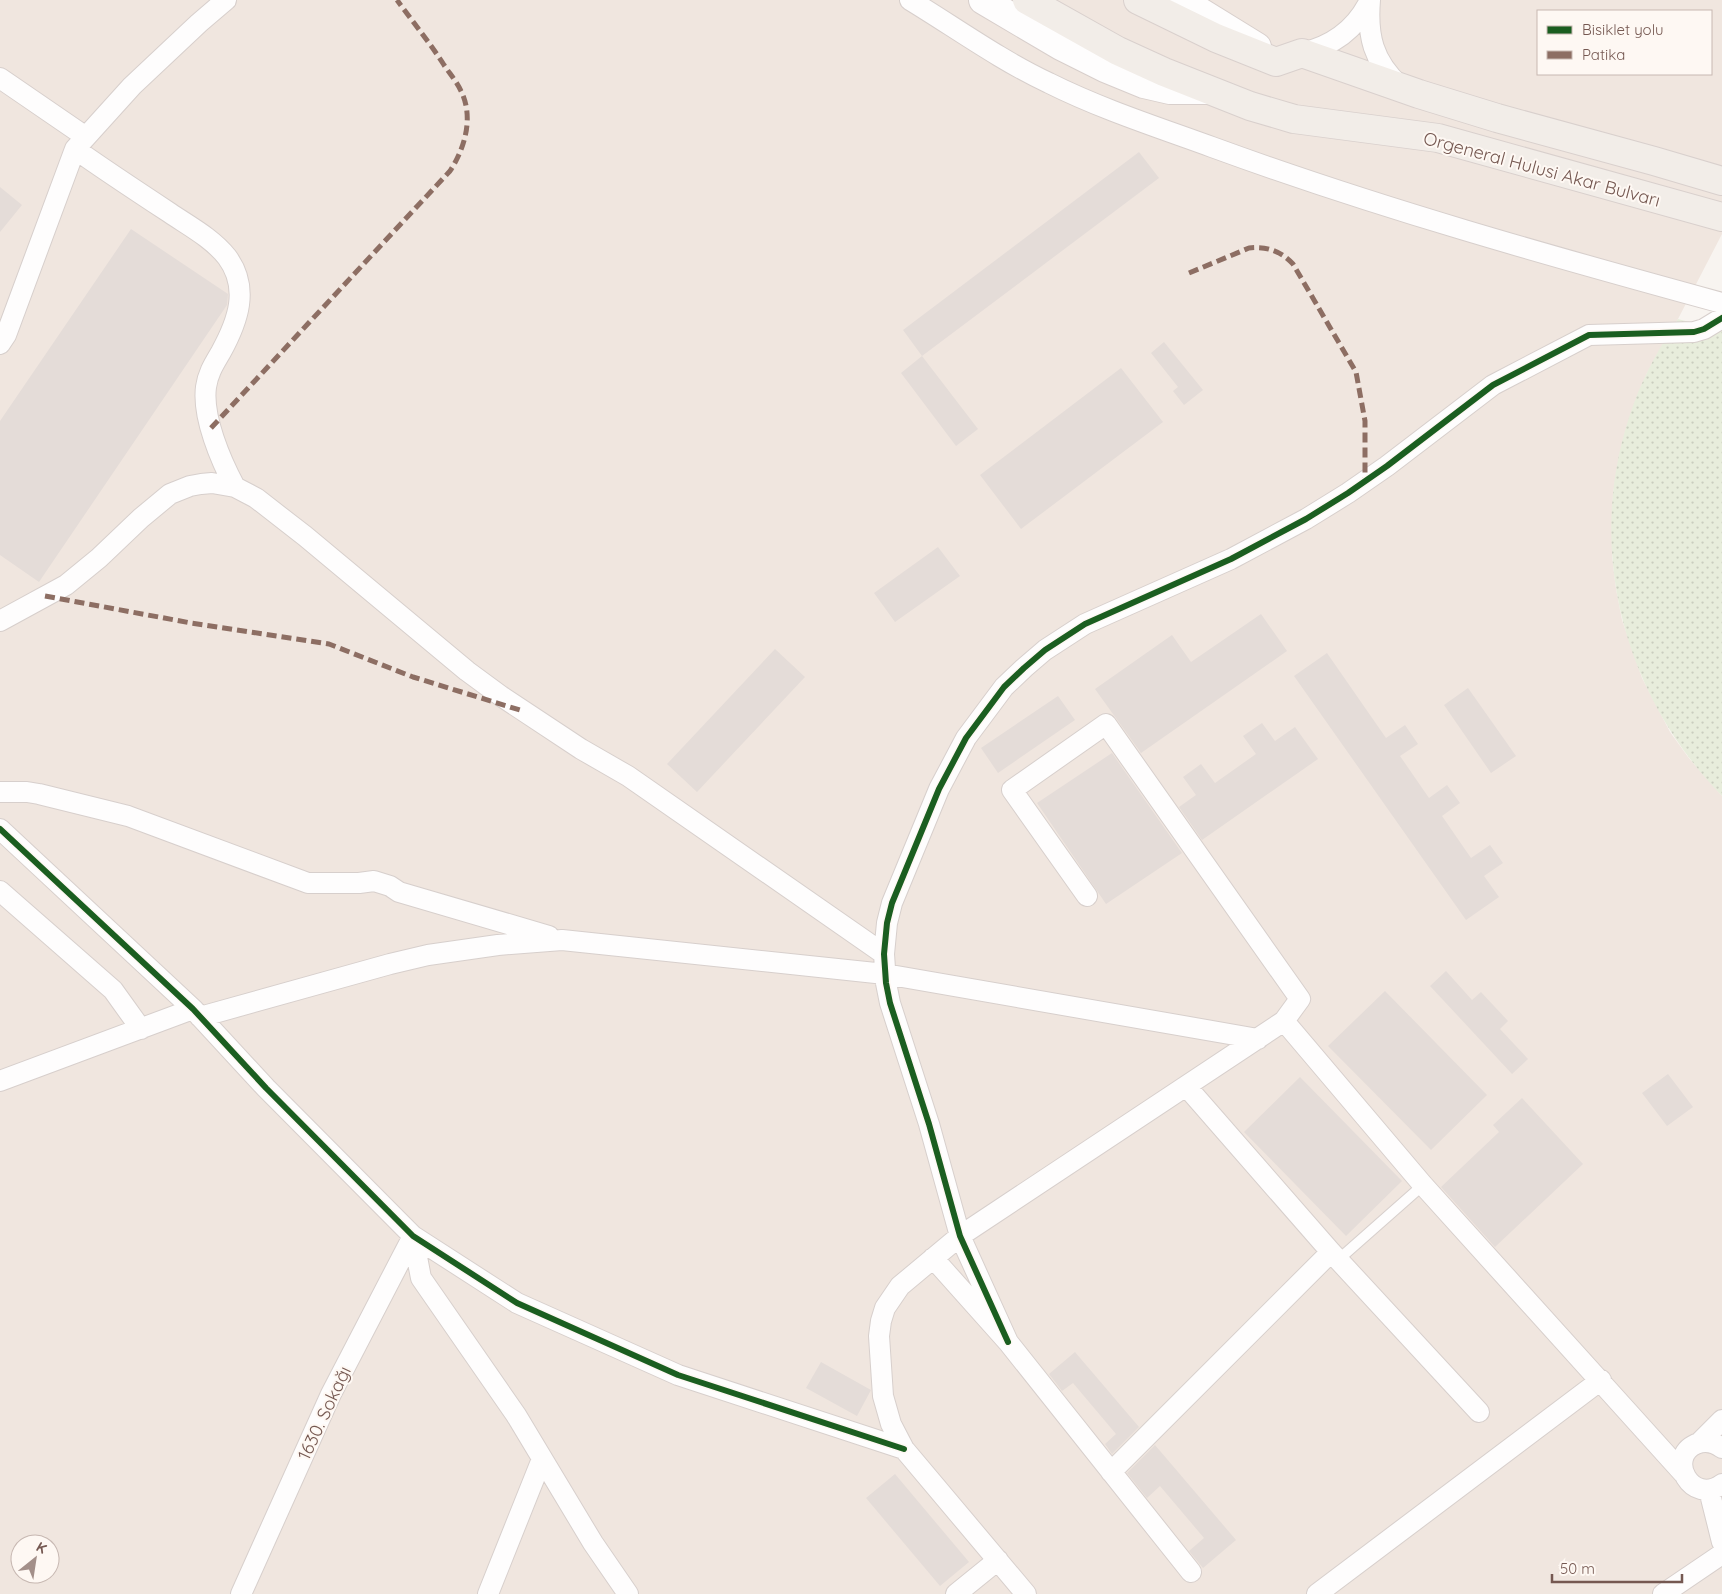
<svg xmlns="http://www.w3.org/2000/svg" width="1722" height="1594" font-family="Quicksand,sans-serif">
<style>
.residential{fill:#f0e6df;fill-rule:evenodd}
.grass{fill:url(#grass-dots)}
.building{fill:#e4dcd8}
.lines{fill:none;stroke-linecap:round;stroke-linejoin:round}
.lane-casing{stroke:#d7cfcc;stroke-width:12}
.street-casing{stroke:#d7cfcc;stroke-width:22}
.secondary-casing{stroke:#d8cfcc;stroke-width:30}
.primary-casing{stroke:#d9d0cd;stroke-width:30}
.lane{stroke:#fefdfd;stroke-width:10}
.street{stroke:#fefdfd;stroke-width:20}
.secondary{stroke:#fefdfd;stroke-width:28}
.primary{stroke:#f2ede8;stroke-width:28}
.quiet{stroke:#8d6e63;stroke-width:5;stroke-dasharray:10 5;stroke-linecap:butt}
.cycleway-casing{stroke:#fef8f3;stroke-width:9}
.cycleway{stroke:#1b5e20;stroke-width:6}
.labels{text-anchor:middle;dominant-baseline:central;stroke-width:4;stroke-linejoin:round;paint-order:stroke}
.street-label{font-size:18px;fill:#755851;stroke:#fef8f3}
</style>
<defs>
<pattern id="grass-dots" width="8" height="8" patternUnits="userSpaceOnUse" patternTransform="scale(1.25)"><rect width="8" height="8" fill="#e8eddc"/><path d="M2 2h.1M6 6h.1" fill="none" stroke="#cacdbf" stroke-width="1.8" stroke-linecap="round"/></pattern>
</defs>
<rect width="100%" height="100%" fill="#f8f4f0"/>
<path class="residential" d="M0,0H1722V234L1678,319L1647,373L1635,402L1625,432L1618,463L1613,494L1612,526V557L1616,589L1622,620L1642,678L1670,732L1688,757L1722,796V1594H0ZM1538,11H1711V74H1538ZM20,1544H50V1574H20Z"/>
<path class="grass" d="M1678,319L1722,331V796C1620,691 1583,541 1634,403C1645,373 1661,345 1678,319Z"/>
<path class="building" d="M1139,152L1159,178L922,356L903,330Z
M0,187L22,205L0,232Z
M131,229L228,294L227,305L39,582L0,555V421Z
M1164,342L1203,390L1184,405L1173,391L1178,387L1151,353Z
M922,356L978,429L956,446L901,373Z
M1121,368L1163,422L1021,529L980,475Z
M938,547L960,576L895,622L874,593Z
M1261,614L1287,651L1141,753L1095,689L1172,635L1191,662Z
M775,649L805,677L697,792L667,764Z
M1327,653L1386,738L1405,725L1418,744L1400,756L1429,798L1447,785L1460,803L1442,816L1471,858L1490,845L1503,863L1484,876L1499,897L1466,920L1294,676Z
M1468,688L1516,756L1491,773L1444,705Z
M1058,696L1075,720L998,773L981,748Z
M1262,723L1275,741L1295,727L1318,759L1202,840L1179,807L1196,795L1183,777L1201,764L1215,783L1256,754L1243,736Z
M1112,753L1182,853L1106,904L1037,803Z
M1446,971L1472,1000L1481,992L1508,1021L1500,1029L1528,1059L1512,1074L1430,986Z
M1385,991L1487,1095L1431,1150L1328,1046Z
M1668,1074L1693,1107L1667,1126L1642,1093Z
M1300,1077L1402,1181L1346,1236L1244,1132Z
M1522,1098L1583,1164L1495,1247L1441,1187L1499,1132L1493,1125Z
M1075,1352L1139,1427L1112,1454L1105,1444L1116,1434L1073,1383L1062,1391L1049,1374Z
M821,1362L871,1390L857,1416L806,1388Z
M1155,1445L1236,1540L1203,1568L1189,1551L1204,1538L1160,1486L1147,1498L1127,1473Z
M895,1474L969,1562L940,1586L866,1498Z"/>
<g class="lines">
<g class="lane-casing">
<path id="lane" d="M1338,1260L1423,1185"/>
</g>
<g class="street-casing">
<path id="street" d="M910,0C956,28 1000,60 1049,83C1101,109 1157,127 1212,147C1379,208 1550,256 1722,303
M1370,0C1367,36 1373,61 1400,86
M1302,53C1332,46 1355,30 1369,2
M0,78L86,137
M75,149C106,171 138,192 170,213C189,226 212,238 227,257C250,288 238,321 221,352C214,364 208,373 206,387C202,417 221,461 235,487
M0,344L6,335L75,149L132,86L199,23L226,0
M0,621L66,585L99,558L141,518L170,494L190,486L201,484L212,483L235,487L256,498L305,536L467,671L501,696L581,749L628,776L884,954
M0,792H27L39,794L128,816L308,883H359L374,881L390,886L399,892L549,936
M0,829L193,1009L266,1088L413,1236L517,1303L678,1375L904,1449
M0,891L113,990L141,1029
M200,1017L390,964L428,955L498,945L562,940L885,974L1258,1039
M1284,1021L1423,1185L1683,1473
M0,1081L193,1009
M1186,1086L1331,1252L1479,1412
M413,1236L421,1278L516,1415L593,1543L628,1594
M933,1258L1008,1342L1191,1572
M1008,1342L960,1236L929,1124L890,1003L886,983L884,954L887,923L892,903L939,789L966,738L1004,687L1024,668L1045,650L1085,624L1231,559L1306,519L1348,493L1387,466L1493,385L1589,335L1694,332L1704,329L1722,318
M1699,1443L1722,1420
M1722,1448C1714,1442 1706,1440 1696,1444C1665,1458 1692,1506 1722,1484
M1111,1472L1331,1252
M1709,1490L1722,1542
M241,1594L331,1394L413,1236
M488,1594L542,1459
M956,1594L998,1560
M1026,1594L904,1449L891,1424L883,1396L879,1336L881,1321L885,1308L900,1286L960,1236L1284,1021L1300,999L1106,724L1012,790L1087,896
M1317,1594L1601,1380
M1663,1594L1722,1554"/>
</g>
<g class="secondary-casing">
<path id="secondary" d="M983,0L1061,46L1105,68L1144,84L1170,90H1207
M1181,0L1257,47"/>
</g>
<g class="primary-casing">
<path id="primary" d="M1027,0L1118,51L1164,72L1250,106L1294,119L1438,138L1722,217
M1138,0L1216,38L1276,62L1302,53L1419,94L1497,118L1654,161L1722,181"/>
</g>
<use href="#lane" class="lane"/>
<use href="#street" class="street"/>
<use href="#secondary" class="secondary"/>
<use href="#primary" class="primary"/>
<path class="quiet" d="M1189,273L1249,248C1267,246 1281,251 1293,264L1356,372L1365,421V481
M211,428L450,171C465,148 474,117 461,91C457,82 450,74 444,65C430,43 413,22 397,0
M45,596L191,623L329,644L413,677L523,711"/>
<g class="cycleway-casing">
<path id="cycleway" d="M0,829L193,1009L266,1088L413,1236L517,1303L678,1375L904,1449
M1008,1342L960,1236L929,1124L890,1003L886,983L884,954L887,923L892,903L939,789L966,738L1004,687L1024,668L1045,650L1085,624L1231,559L1306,519L1348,493L1387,466L1493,385L1589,335L1694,332L1704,329L1722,318"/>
</g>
<use href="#cycleway" class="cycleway"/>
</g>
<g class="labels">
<g class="street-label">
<text transform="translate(1542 169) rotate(15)">Orgeneral Hulusi Akar Bulvarı</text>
<text transform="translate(324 1413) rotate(-65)">1630. Sokağı</text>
</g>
</g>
<rect x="1537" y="10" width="175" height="65" fill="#fef8f3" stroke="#c7b8b2"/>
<rect x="1547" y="26" width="25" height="8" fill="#1b5e20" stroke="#c7b8b2"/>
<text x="1582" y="35" font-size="15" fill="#755851">Bisiklet yolu</text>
<rect x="1547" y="51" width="25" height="8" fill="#8d6e63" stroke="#c7b8b2"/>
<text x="1582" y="60" font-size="15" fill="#755851">Patika</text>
<g transform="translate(35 1559) rotate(30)"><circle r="24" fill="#fef8f3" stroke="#c7b8b2"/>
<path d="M0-4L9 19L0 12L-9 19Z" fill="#a38f89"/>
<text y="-8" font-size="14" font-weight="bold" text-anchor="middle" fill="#755851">K</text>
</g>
<path d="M1552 1574v8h130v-8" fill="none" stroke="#755851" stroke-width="2.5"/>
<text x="1560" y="1574" font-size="15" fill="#755851" stroke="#fef8f3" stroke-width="4" paint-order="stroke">50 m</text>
</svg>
